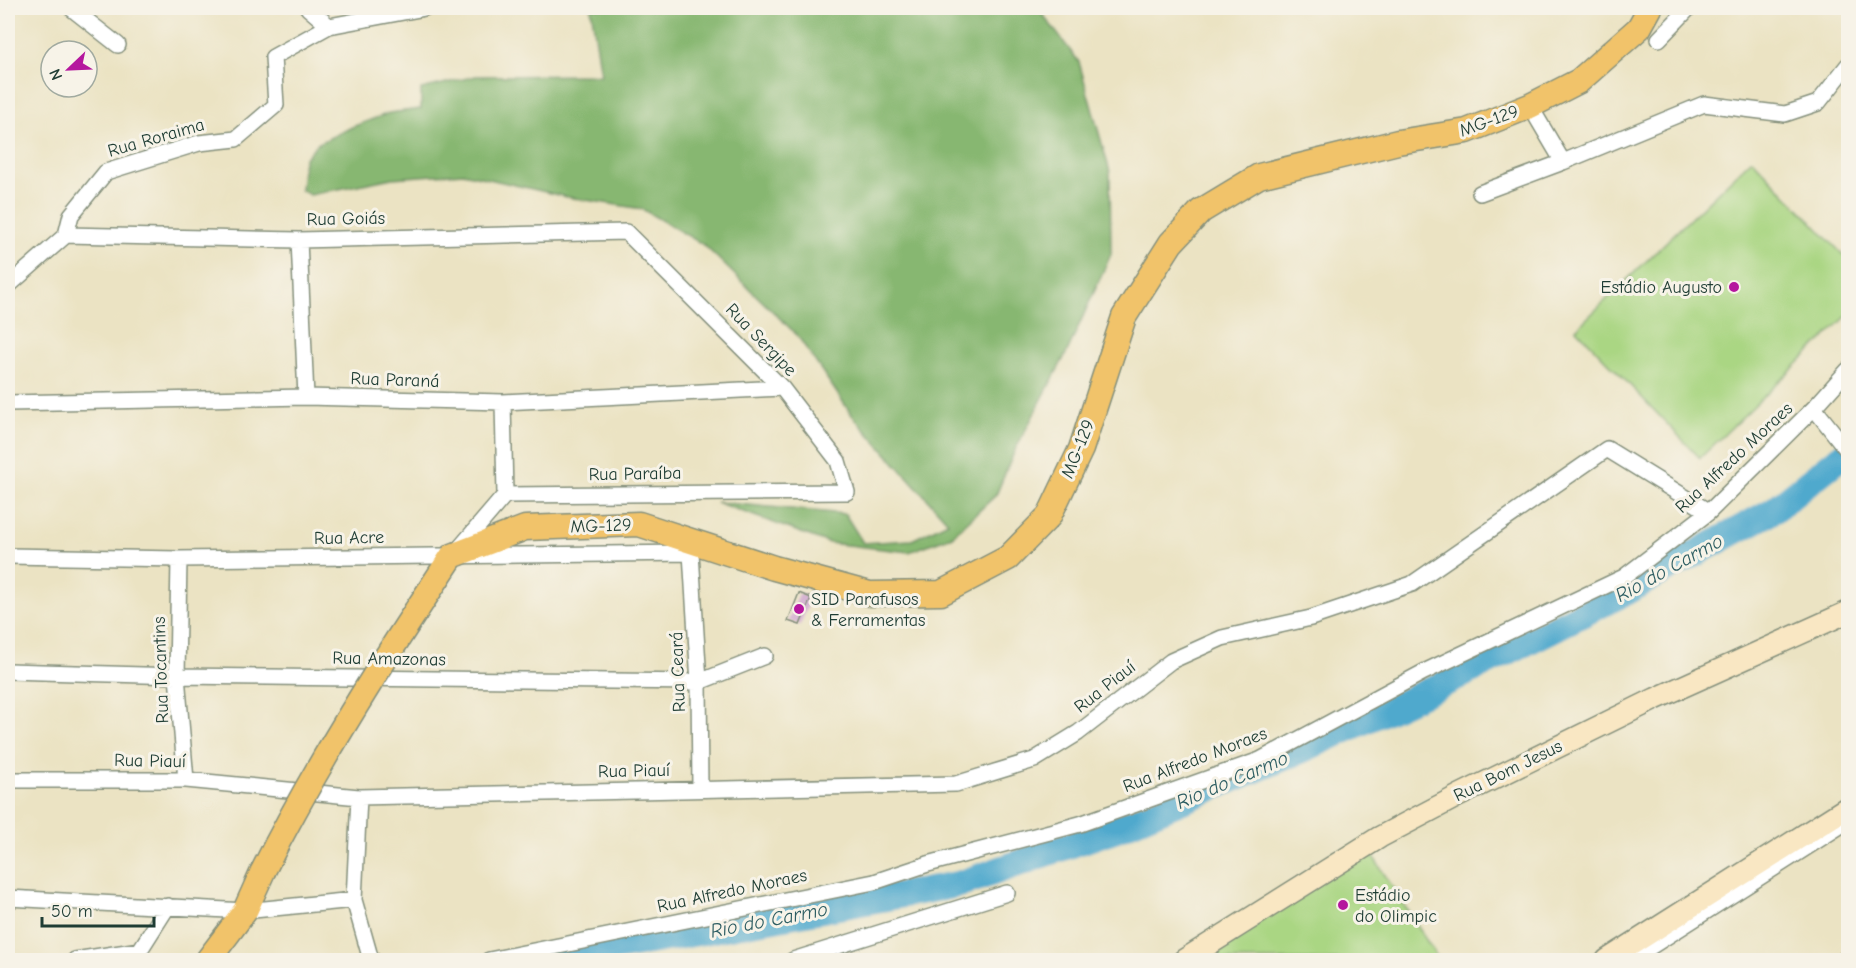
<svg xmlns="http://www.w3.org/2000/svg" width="1856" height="968" viewBox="0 0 1856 968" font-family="'Comic Neue',sans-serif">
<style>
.green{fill:#aad683;stroke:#648a5c;stroke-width:1.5}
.forest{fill:#87b771;stroke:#537a52;stroke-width:1.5}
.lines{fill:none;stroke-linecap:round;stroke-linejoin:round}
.river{stroke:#4fa9cd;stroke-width:27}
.building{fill:#ca9dca}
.street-casing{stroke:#85907c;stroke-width:18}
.secondary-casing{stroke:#85907c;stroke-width:24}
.primary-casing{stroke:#85907c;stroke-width:27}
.street{stroke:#fff;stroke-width:15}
.secondary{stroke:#f9e7c3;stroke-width:21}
.primary{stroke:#f1c36a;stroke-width:24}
.primary-bridge-casing{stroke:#85907c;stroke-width:27;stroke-linecap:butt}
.primary-bridge{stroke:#f1c36a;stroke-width:24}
.poi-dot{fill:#b5179e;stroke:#f7f3e8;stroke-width:2}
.labels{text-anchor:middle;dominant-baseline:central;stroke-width:6;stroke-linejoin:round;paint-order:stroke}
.street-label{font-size:18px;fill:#1f3d34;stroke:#f7f3e8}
.poi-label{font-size:18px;fill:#1f3d34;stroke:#f7f3e8;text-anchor:start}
.water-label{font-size:20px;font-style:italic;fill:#2d5d62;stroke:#f7f3e8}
</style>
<rect width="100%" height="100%" fill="#f7f3e8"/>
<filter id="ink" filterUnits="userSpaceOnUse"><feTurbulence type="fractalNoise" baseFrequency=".0167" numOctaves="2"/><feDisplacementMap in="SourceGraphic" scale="12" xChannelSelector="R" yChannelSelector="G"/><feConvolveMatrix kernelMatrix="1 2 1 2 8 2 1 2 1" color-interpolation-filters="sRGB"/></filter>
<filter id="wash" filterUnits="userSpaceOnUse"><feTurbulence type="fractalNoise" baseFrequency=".008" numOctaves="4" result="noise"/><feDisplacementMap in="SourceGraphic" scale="24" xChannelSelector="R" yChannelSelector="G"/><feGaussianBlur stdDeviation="1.35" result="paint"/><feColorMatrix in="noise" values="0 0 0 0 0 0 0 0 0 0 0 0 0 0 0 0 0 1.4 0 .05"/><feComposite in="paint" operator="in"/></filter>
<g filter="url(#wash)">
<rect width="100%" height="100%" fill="#ebe3c3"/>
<path class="green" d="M1752,159L1848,260V315L1700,458L1576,329Z
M1369,850L1439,960H1193Z"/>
<path class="forest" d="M591,8H1038L1079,62L1110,172L1111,254L1067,352L1015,450L996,495L952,536L909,552L829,543L716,502L845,514L863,543L912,540L948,522L852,415L797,335L704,245L642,209L567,197L463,173L392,178L310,195L301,190L304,159L317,144L352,127L389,113L421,109V89L476,76L601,75Z"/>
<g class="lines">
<path class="river" d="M558,960L614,948L960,884L1115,829L1304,749L1452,680L1622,594L1774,510L1848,451"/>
</g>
<g id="blocks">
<path class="building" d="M799,593L811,598L800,625L788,621Z"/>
</g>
</g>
<g filter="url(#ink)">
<use href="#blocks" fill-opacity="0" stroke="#85907c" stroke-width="1.5"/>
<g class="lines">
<g class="street-casing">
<path id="street" d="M71,8L118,45
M308,8L329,26
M1659,39L1689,8
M1530,106L1563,162
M1480,193L1563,162L1704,104L1785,114L1818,103L1848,65
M66,235L299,240L626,232L782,388L838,461L847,492L505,495L457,551
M66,235L71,215L106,172L199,143L236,139L276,105L273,57L329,26L425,8
M299,240L306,397
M8,286L66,235
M503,402L505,495
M8,403L306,397L503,402L782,388
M1814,408L1848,451
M8,556L179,559L691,553L699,682L700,789
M179,559L177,676L186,780
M8,671L177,676L699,682L765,656
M8,780H186L359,797L956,784L1034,760L1078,733L1171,661L1222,638L1311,618L1412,584L1607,449L1709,512
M359,797L354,900L371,960
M8,898L245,911L354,900
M75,960L140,950L168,906
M489,960L874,882L928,864L1080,824L1260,760L1424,672L1624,577L1709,512L1814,408L1848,370
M793,960L1007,893
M1630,960L1848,821
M1844,960L1848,956"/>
</g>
<g class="secondary-casing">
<path id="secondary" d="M1184,960L1380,837L1458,796L1655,699L1848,612
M1607,960L1848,807"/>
</g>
<g class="primary-casing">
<path id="primary" d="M416,611L452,556L525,528L639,524L774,568L870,594L941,593L1008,558L1049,516L1081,449L1124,317L1171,243L1201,211L1259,176L1398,142L1467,131L1530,106L1579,81L1639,28L1650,8
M208,960L245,911L263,871"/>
</g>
<use href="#street" class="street"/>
<use href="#secondary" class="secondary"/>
<use href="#primary" class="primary"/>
<g class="primary-bridge-casing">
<path id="primary-bridge" d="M263,871C308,781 361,695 416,611"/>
</g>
<use href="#primary-bridge" class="primary-bridge"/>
</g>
</g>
<g class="poi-dot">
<circle cx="1734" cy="287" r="6"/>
<circle cx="799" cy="609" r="6"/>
<circle cx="1343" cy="905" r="6"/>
</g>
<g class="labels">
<g class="street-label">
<text transform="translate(1489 121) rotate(-20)">MG-129</text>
<text transform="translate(156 138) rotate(-16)">Rua Roraima</text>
<text transform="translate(346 219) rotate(-1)">Rua Goiás</text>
<text transform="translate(761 340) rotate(46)">Rua Sergipe</text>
<text transform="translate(395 380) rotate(2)">Rua Paraná</text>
<text transform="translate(1078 449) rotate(-68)">MG-129</text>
<text transform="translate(1734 458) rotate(-43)">Rua Alfredo Moraes</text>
<text transform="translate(635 474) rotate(-1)">Rua Paraíba</text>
<text transform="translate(601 526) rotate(-2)">MG-129</text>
<text transform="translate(349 538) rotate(-1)">Rua Acre</text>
<text transform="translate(389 659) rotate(1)">Rua Amazonas</text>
<text transform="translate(161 670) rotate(-92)">Rua Tocantins</text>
<text transform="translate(678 672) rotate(-92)">Rua Ceará</text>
<text transform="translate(1105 687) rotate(-38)">Rua Piauí</text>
<text transform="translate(1195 760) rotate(-21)">Rua Alfredo Moraes</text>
<text transform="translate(150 761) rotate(1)">Rua Piauí</text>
<text transform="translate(634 771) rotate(-1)">Rua Piauí</text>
<text transform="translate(1508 771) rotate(-26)">Rua Bom Jesus</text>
<text transform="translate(732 891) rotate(-12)">Rua Alfredo Moraes</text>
</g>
<g class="poi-label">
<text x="1722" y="287" text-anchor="end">Estádio Augusto</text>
<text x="811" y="599">SID Parafusos<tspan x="811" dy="21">&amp; Ferramentas</tspan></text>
<text x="1355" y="895">Estádio<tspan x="1355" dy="21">do Olimpic</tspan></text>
</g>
<g class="water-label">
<text transform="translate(1669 568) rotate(-29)">Rio do Carmo</text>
<text transform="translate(1232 780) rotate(-23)">Rio do Carmo</text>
<text transform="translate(769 920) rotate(-11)">Rio do Carmo</text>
</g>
</g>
<rect width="1856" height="968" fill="none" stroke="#f7f3e8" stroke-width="30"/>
<g transform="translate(69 69) rotate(247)"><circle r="28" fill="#f7f3e8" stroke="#a1aaa0" stroke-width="1.5"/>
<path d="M0-4.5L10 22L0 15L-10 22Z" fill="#b5179e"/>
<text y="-9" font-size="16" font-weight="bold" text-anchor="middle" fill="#1f3d34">N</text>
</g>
<path d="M42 917v9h112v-9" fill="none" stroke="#1f3d34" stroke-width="3"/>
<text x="51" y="917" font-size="18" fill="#1f3d34" stroke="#f7f3e8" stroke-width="4.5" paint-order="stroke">50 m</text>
</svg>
